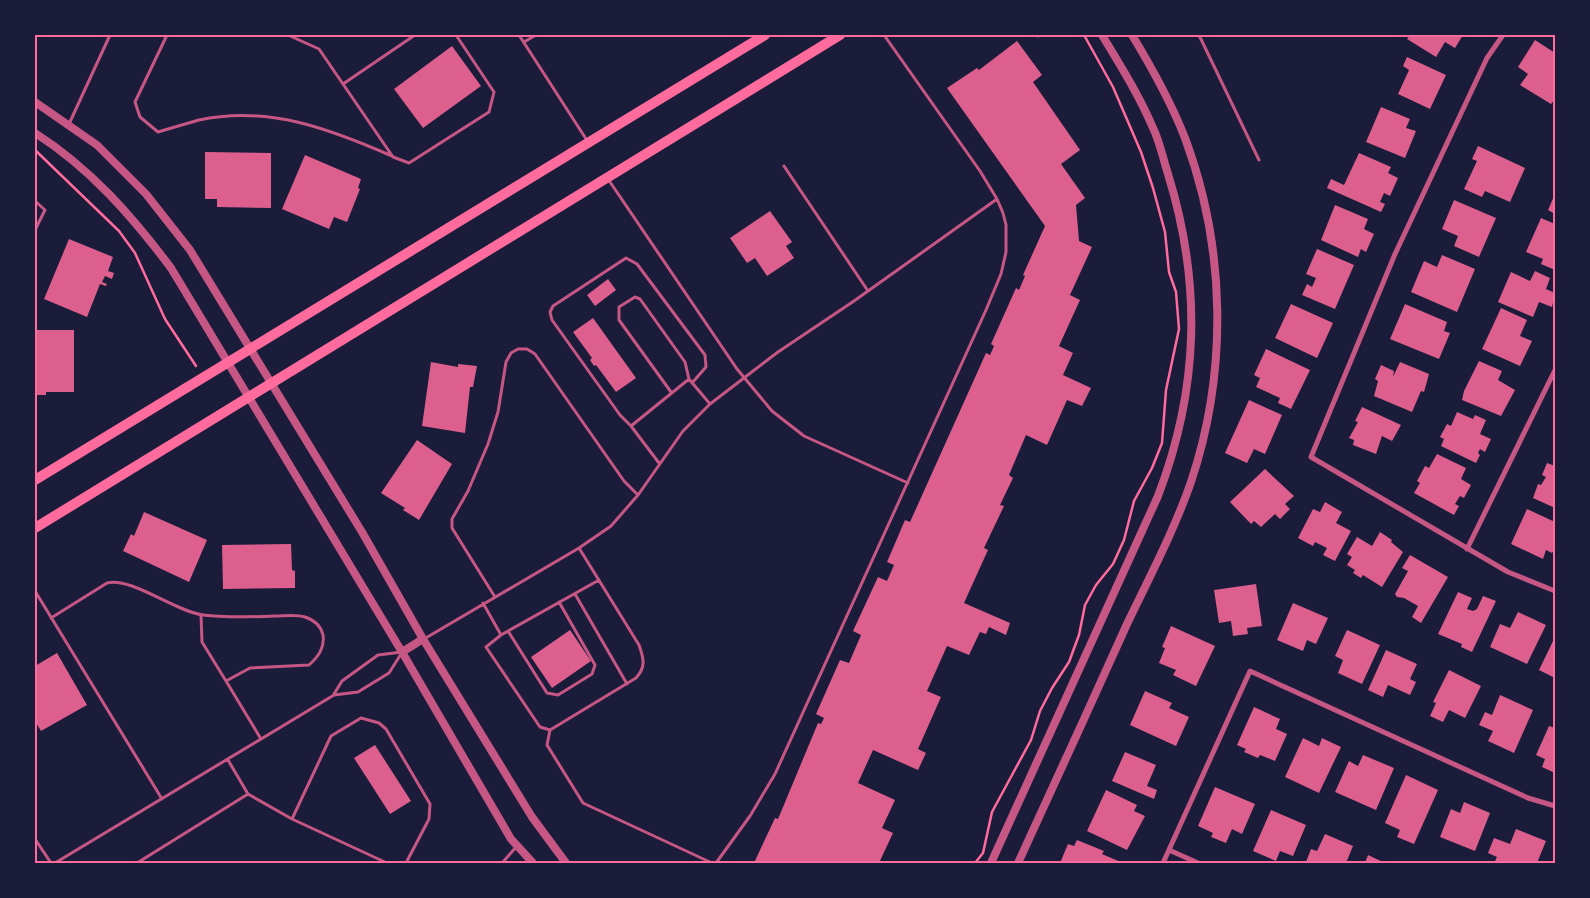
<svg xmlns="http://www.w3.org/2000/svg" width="1590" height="898" viewBox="0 0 1590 898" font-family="'Zilla Slab',serif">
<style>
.building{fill:#dd5f8e}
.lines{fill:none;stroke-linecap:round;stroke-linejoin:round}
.path{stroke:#ff6b9d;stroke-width:2.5}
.service{stroke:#c65784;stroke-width:3}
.minor{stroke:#c65784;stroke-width:5}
.tertiary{stroke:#c65784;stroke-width:8}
.primary{stroke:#ff6b9d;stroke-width:10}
.neatline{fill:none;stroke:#ff6b9d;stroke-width:2}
</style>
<rect width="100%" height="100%" fill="#1b1b3a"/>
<path class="building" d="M1410,35H1463L1455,48L1445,42L1436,57L1407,39Z
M1535,40L1555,53V99L1551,104L1520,85L1528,74L1518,67Z
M1017,41L1042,75L1033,82L1080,150L1061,164L1085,198L1076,205L1079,241L1092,247L1070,295L1080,300L1059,346L1073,353L1063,375L1091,388L1082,406L1067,400L1047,445L1026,435L1009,475L1013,478L1000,505L1004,506L984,548L988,550L964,603L1010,623L1006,635L989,627L986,634L980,632L969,655L947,646L927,691L941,697L918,749L926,753L918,770L873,750L858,783L895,800L882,828L893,833L879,863H754L775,818L778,819L818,723L821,724L824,718L816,714L840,660L849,663L861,635L853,631L878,577L887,581L894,565L887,562L905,520L910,522L986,353L990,355L994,346L991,344L1016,288L1019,290L1025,276L1023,275L1045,226L947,88L977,68L979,70Z
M452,46L481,86L423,128L394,89Z
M1407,57L1446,75L1430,109L1398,94L1409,70L1403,66Z
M1381,107L1410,119L1406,128L1416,131L1405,158L1366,142Z
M1478,146L1525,168L1510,202L1485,191L1482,197L1464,189L1477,161L1472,159Z
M205,152L271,153V208L217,207V199H205Z
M1359,153L1391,167L1388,173L1398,178L1390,196L1384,193L1380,202L1385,204L1381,212L1327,188L1331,179L1344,185Z
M305,155L361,179L358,188L360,189L347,222L334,217L329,229L282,209Z
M1555,194V214L1548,210Z
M1454,200L1496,218L1479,257L1454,246L1458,236L1442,229Z
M1335,205L1368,219L1364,229L1374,234L1366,252L1361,249L1358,257L1321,240Z
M770,211L792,242L786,246L794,258L767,276L755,258L747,263L730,238Z
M1541,218L1555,224V270L1541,264L1543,259L1526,252Z
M69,239L113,257L108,271L114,273L112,279L105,276L102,282L107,284L106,286L100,284L87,317L44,299Z
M1317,249L1354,265L1335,309L1302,295L1307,284L1312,287L1316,278L1306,274Z
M1442,255L1475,269L1457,312L1411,292L1424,261L1437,267Z
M1535,271L1550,278L1546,289L1555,293L1552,307L1539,302L1533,317L1498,302L1511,272L1530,281Z
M608,279L616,290L595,306L587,295Z
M1291,304L1333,323L1317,358L1275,338Z
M1405,304L1447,322L1444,331L1450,333L1439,359L1390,339Z
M1501,308L1527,320L1520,336L1532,341L1520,366L1482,349Z
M593,318L636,378L616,392L596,365L594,366L590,360L592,358L573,332Z
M35,330H74V392H46V395H35Z
M1266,349L1310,370L1291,409L1278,403L1280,398L1256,387L1260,378L1254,375Z
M1479,361L1502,371L1498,380L1515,390L1501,416L1462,400L1464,391Z
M431,362L458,367V364L477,366L473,387H470L465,433L422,426Z
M1400,362L1429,374L1424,392L1421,391L1412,412L1374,396L1378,381L1375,379L1381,365L1394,371L1393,377Z
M1249,400L1282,415L1265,454L1254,449L1247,463L1225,453Z
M1362,407L1401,425L1392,441L1382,436L1376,454L1353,445L1354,440L1349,438L1358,422L1355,421Z
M1457,412L1473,419L1475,415L1486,420L1480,434L1491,439L1485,452L1480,449L1478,453L1480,455L1476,463L1441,446L1444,439L1440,437L1447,424L1451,426Z
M417,440L452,464L419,520L403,510L405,508L381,493Z
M1437,454L1466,468L1461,479L1471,485L1464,498L1460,496L1455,504L1459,506L1454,515L1414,493L1420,483L1417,481L1425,466L1429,468Z
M1547,463L1555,466V508L1533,498L1538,484L1541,485L1546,477L1542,475Z
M1265,469L1294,496L1285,504L1290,509L1280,519L1275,514L1261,527L1254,521L1251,524L1230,502Z
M1325,502L1342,512L1336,523L1351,531L1335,561L1323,555L1327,548L1315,542L1313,546L1298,538L1313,509L1320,512Z
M1527,509L1555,522V548L1552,553L1546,550L1543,559L1511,544Z
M144,512L207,540L189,582L123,551L131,534L134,536Z
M1380,532L1392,540L1391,542L1403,552L1382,587L1363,575L1361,578L1353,573L1355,570L1347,565L1352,557L1347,554L1357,537L1372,546Z
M291,544L292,570L295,571V588L223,589L222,545Z
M1410,555L1448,577L1421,623L1412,617L1418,606L1404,598L1397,597L1395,594L1408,571L1402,568Z
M1256,584L1262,626L1247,628L1248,634L1233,636L1231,621L1219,623L1214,590Z
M1458,592L1472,598L1467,609L1473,611L1477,609L1483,596L1496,601L1472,652L1461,647L1462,644L1438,634Z
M1293,603L1328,618L1316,644L1307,640L1303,651L1277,640Z
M1518,612L1546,625L1527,664L1490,647L1500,624L1510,628Z
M1171,626L1215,646L1196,686L1173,675L1176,670L1159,663L1165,648L1162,647Z
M570,630L591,661L552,688L531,657Z
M1347,630L1380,645L1362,684L1338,673L1343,660L1335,656Z
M1555,637V678L1539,670Z
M1386,650L1417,664L1410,679L1416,682L1410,695L1388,685L1383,697L1368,690Z
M57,653L87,705L41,731L35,721V666Z
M1449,670L1481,686L1465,718L1449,710L1443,722L1430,716L1436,703L1433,702Z
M1145,691L1172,703L1169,708L1189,717L1176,746L1130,725Z
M1500,695L1533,710L1514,753L1488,741L1493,731L1479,725L1485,712L1492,715Z
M1254,707L1280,719L1276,729L1287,734L1275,761L1260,755L1258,758L1244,752L1246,749L1237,745Z
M1549,726L1555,728V773L1542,767L1545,759L1536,755Z
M1303,738L1319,746L1322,738L1341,747L1319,793L1285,777Z
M375,745L411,801L390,814L354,758Z
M1125,752L1156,765L1147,786L1157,790L1154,799L1112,781Z
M1363,755L1394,768L1376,810L1335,792L1349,761L1358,766Z
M1406,775L1438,790L1414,844L1397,837L1400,830L1385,823Z
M1215,787L1255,804L1242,834L1232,829L1226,843L1211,837L1213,833L1198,826Z
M1106,790L1137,805L1134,811L1145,816L1127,850L1087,831Z
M1464,802L1490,813L1475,851L1440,837L1451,809L1460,813Z
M1271,810L1306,825L1293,856L1280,851L1276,861L1253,851Z
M1516,829L1546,841L1537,863H1494L1497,857L1488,853L1494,838L1510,844Z
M1325,834L1353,846L1346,863L1306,862L1311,849L1317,851Z
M1077,840L1104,851L1102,854L1123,863H1060L1068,844L1074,846Z
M1368,855L1385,863H1365Z"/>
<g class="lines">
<path class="path" d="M35,150L119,231L135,253L165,319L196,366
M975,863L983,853L992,812L1031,740L1040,711L1052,688L1069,662L1079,635L1085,605L1096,585L1113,564L1124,540L1134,501L1152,468L1162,443L1166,390L1179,329L1176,292L1169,272L1165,232L1153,188L1141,152L1113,87L1084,35"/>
<path class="service" d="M167,35L135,102L140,117L158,132C171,128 185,124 199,120C268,105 330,129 392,156
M288,35L319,49L393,157L409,163L489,112L494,92L456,35
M519,35L588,142
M1199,35L1259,160
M1038,36L1040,35
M524,42L536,35
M343,84L415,35
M69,124L110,35
M784,166L868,291
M608,179L737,369L772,411L804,436L908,483
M35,201L45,210L35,230
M671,392L619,320V307L635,297L640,299L685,362L689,379
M631,426L620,415L552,320L550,312L553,306L626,258L637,264L705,355L706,367L692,383
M659,463L631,426L689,379L710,404
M579,548L639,645C644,659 646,667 636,678L550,730L547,745L583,803L712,863
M35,591L162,799
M575,594L627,684
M495,597L452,528V519L468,491L488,444L498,412L506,362L511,353L518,349H527L535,354L624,481L638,495
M483,603L501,635L599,580
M201,615L202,642L226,681
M51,618L107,583C132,577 174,611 203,615C226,618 251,617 275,616C284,616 296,614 305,617C314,620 321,626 323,635C325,648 318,657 309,665L250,668L226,681L261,739
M508,631L547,693L558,695L592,674L595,665L559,602
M501,635L486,647L540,727L550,730
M424,639L579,548L611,526L638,495L683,431L710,404L778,352L854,301L997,199
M334,694L342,681L378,655L402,652
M228,760L248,794L292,819L387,863
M292,819L331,736L361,718L379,723L386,729L430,804L429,819L406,863
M35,839L51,863
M55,863L334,695L358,692L389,673L401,654
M137,863L248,794
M502,863L517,846
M716,863L750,816L775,774L986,310L1001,274L1006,252V225L1003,213L997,199L980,171L884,35"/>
<path class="minor" d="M1503,35L1487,58L1395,254L1311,457L1508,572L1555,591
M1467,549L1555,370
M1169,850L1198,863
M1163,863L1250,671L1528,798L1555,806"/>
<path class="tertiary" d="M35,102L97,145L146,194L190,250L362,532L423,639L532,817L566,863
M35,133C90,168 132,216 171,268L402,652L511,839L533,863
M402,652L423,639
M991,863L1158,496C1199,389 1202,284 1168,174C1163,159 1160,142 1153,128C1139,95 1120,65 1102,35
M1018,863C1055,783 1091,704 1127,624C1149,578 1174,531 1191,482C1228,371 1226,248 1185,138C1171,102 1152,68 1132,35"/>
<path class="primary" d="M35,480L765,35
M35,528L840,35"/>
</g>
<rect width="1590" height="898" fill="none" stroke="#1b1b3a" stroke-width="72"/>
<rect x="36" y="36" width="1518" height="826" class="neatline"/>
</svg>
